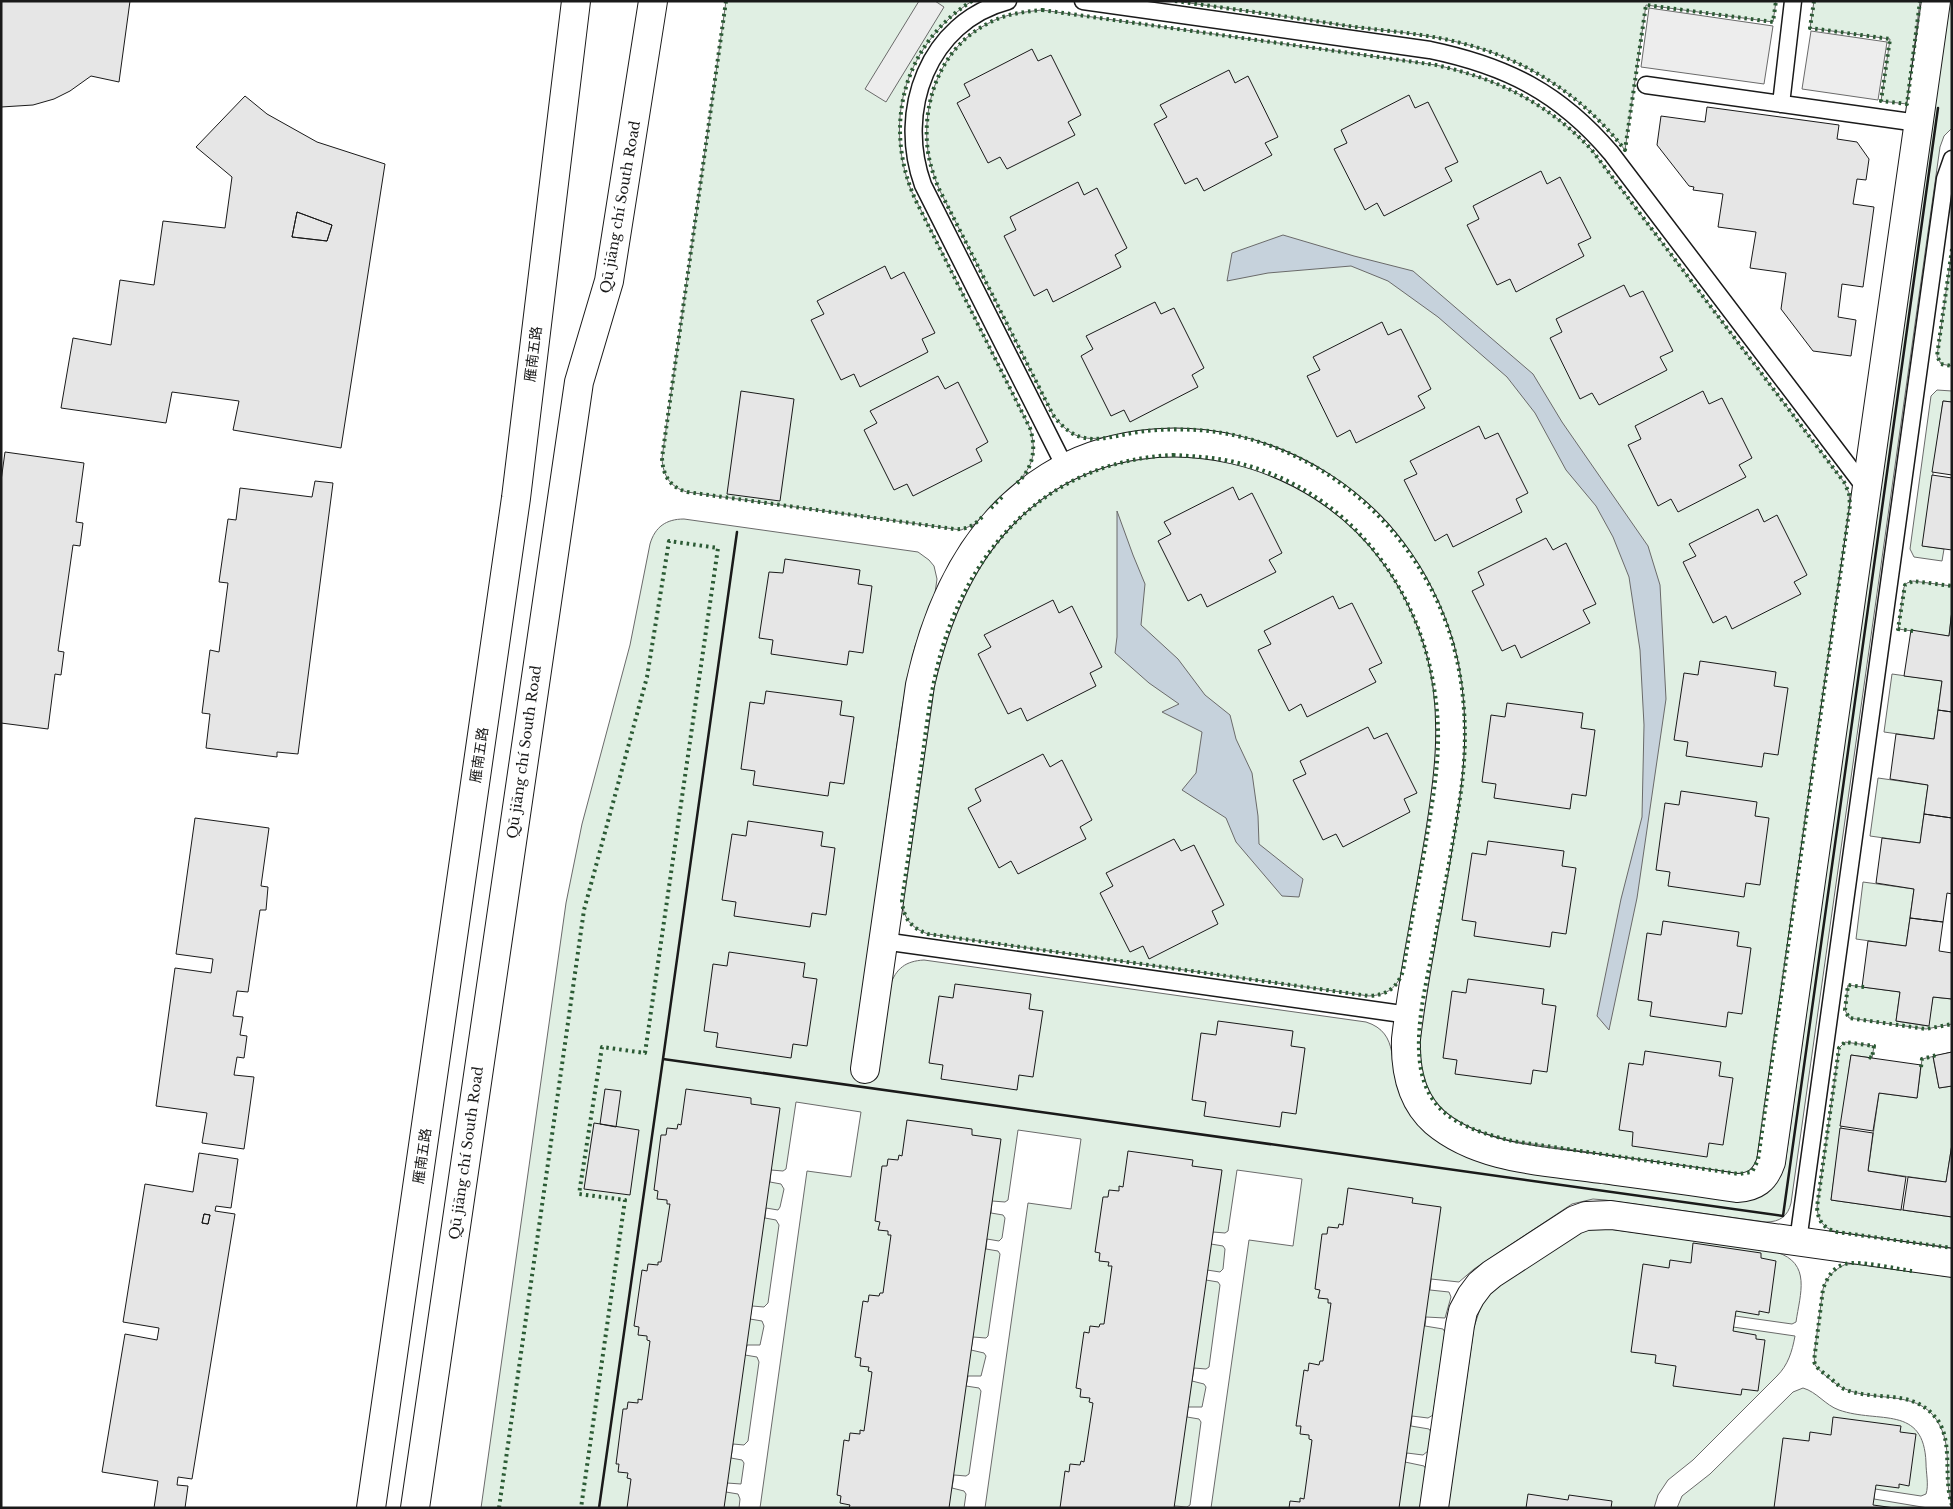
<svg xmlns="http://www.w3.org/2000/svg" width="1953" height="1509" viewBox="0 0 1953 1509" font-family="'Libre Baskerville','Noto Sans SC',serif">
<style>
.green{fill:#e0efe3;stroke:#6a6a6a}
.parking{fill:#ededed;stroke:#6a6a6a}
.water{fill:#c6d2dc;stroke:#6a6a6a}
.building{fill:#e6e6e6;stroke:#1a1a1a;fill-rule:evenodd}
.lines{fill:none;stroke-linecap:round;stroke-linejoin:round}
.service-casing{stroke:#1a1a1a;stroke-width:19}
.minor-casing{stroke:#1a1a1a;stroke-width:30}
.secondary-casing{stroke:#1a1a1a;stroke-width:30}
.service{stroke:#fff;stroke-width:16}
.minor{stroke:#fff;stroke-width:28}
.secondary{stroke:#fff;stroke-width:28}
.hedge{stroke:#2b5a34;stroke-width:4;stroke-dasharray:2.5 4;stroke-linecap:butt}
.wall{stroke:#1a1a1a;stroke-width:2.5}
.labels{text-anchor:middle;dominant-baseline:central;stroke-width:4;stroke-linejoin:round;paint-order:stroke}
.street-label{font-size:14px;fill:#1a1a1a;stroke:#fff}
</style>
<rect width="100%" height="100%" fill="#fff"/>
<path class="green" d="M726,1H972C907,44 883,117 911,190L1030,428C1041,465 1024,476 999,499C991,507 984,516 975,524L961,530L954,529L687,492C670,487 663,476 662,458Z
M1175,1H1776L1773,22L1646,5L1625,150C1582,95 1525,58 1457,42C1421,33 1384,31 1348,26C1290,17 1233,9 1175,1Z
M1814,1H1920L1907,104L1881,101L1890,39L1810,28Z
M1949,1H1952V128L1944,136L1940,147L1791,1203C1788,1216 1780,1222 1766,1222L1605,1200L1593,1199L1572,1204L1474,1269L1459,1282L1431,1279L1430,1290L1449,1292L1451,1297L1445,1318L1426,1317L1425,1326L1443,1329L1445,1332L1433,1415L1428,1418L1412,1416L1411,1426L1429,1429L1431,1432L1428,1451L1423,1455L1407,1453L1405,1462L1424,1466L1426,1469L1420,1508H1211L1249,1240L1293,1246L1302,1179L1237,1170L1228,1231L1225,1233L1213,1232L1211,1244L1223,1246L1225,1249L1223,1269L1220,1272L1207,1270L1206,1280L1218,1282L1220,1285L1209,1367L1206,1369L1194,1368L1192,1381L1204,1384L1206,1387L1202,1407H1188L1187,1417L1199,1419L1201,1422L1190,1505L1187,1507L1175,1506L1174,1508H985L1028,1203L1071,1209L1081,1139L1018,1130L1008,1200L1005,1202L992,1201L991,1213L1003,1215L1005,1218L1002,1238L999,1241L987,1239L986,1249L998,1251L1000,1254L988,1336L986,1338L973,1337L971,1350L984,1353L986,1356L981,1376H968L966,1386L979,1388L981,1391L969,1474L966,1476L954,1475L952,1488L964,1491L966,1494L964,1508H760L807,1171L851,1177L861,1112L796,1102L786,1169L783,1171L771,1170L770,1182L781,1184L784,1189L780,1207L778,1210L766,1208L765,1218L776,1220L779,1225L768,1303L764,1307L752,1306L750,1319L762,1321L764,1326L760,1345H747L745,1355L757,1357L759,1362L748,1441L744,1445L733,1444L731,1458L742,1460L744,1463L741,1484L727,1483L726,1492L738,1494L740,1499L739,1508H481L566,903L582,824L630,645L650,544C655,527 666,519 684,519L911,551L918,552L929,560L934,566L937,579L935,593L915,646L902,708L852,1067L890,986C896,968 906,961 924,960L1366,1022C1401,1033 1388,1066 1400,1094C1405,1105 1414,1116 1421,1126L1735,1201C1764,1198 1774,1191 1785,1164Z
M1042,10L1436,65C1498,79 1546,102 1591,149L1844,482L1849,493L1850,505L1758,1160L1752,1172L1739,1174L1512,1141C1482,1133 1446,1124 1430,1095C1408,1057 1424,1005 1431,965C1437,928 1444,891 1450,854C1460,795 1470,739 1460,679C1458,665 1456,651 1451,638C1444,621 1435,605 1428,589C1421,577 1416,563 1409,551C1362,478 1267,431 1182,429C1164,429 1146,430 1129,433C1095,439 1077,447 1053,415L939,189C934,177 930,165 928,152C921,103 941,47 987,24C1004,14 1023,12 1042,10Z
M1952,249V366L1941,364L1937,356Z
M1937,390L1952,391V402L1943,401L1923,546L1944,549L1942,561L1914,557L1910,549L1931,396Z
M1173,455C1192,457 1212,456 1230,461C1357,495 1433,597 1438,727C1439,765 1432,803 1425,840C1418,884 1411,927 1403,971C1397,988 1387,995 1369,996L928,934C911,928 903,918 902,900C909,852 916,805 922,757C929,708 935,656 956,611C985,546 1036,487 1106,466C1128,460 1151,458 1173,455Z
M1913,581L1952,586V610L1949,636L1898,629L1904,587L1907,583Z
M1892,674L1942,681L1934,739L1884,732Z
M1878,778L1928,785L1920,843L1870,836Z
M1863,882L1914,889L1906,946L1856,939Z
M1848,985L1900,992L1896,1021L1928,1026L1933,997L1952,999V1024L1926,1029L1849,1018L1845,1010Z
M1845,1042L1874,1046L1872,1058L1851,1055L1831,1200L1952,1217V1248L1837,1232C1823,1228 1818,1221 1817,1207L1839,1048Z
M1952,1052L1933,1057L1939,1088L1952,1086V1144L1946,1182L1868,1171L1879,1093L1917,1098L1922,1059Z
M1589,1229H1609L1776,1252C1812,1263 1800,1294 1796,1322L1792,1324L1735,1316L1733,1327L1795,1336C1792,1352 1788,1365 1777,1376L1693,1460L1668,1480L1658,1495L1654,1508H1448L1474,1327L1482,1303L1490,1294L1499,1286L1580,1233Z
M1846,1264H1857L1952,1277V1505C1943,1479 1953,1451 1940,1426C1922,1388 1877,1403 1845,1389C1837,1386 1820,1372 1815,1365L1814,1356L1823,1289C1827,1276 1834,1270 1846,1264Z
M1803,1388C1817,1392 1825,1405 1839,1410C1879,1424 1924,1404 1926,1463C1926,1473 1929,1485 1926,1494L1921,1496L1875,1489L1874,1499L1928,1508H1677L1682,1496L1710,1474L1793,1392Z"/>
<path class="parking" d="M919,1H935L944,7L886,102L865,89Z
M1649,8L1773,26L1764,84L1641,67Z
M1811,31L1887,42L1878,100L1802,89Z"/>
<path class="water" d="M1283,235L1354,256L1413,271L1533,374L1562,422L1648,546L1660,585L1666,699L1637,898L1609,1030L1597,1016L1621,899L1642,817L1644,725L1640,650L1629,577L1613,537L1596,506L1566,470L1535,413L1507,377L1438,317L1388,281L1351,266L1268,273L1227,281L1232,253Z
M1117,511L1133,555L1145,584L1141,625L1178,659L1205,695L1230,715L1236,739L1252,773L1258,816L1259,844L1303,879L1299,897L1282,896L1236,842L1226,818L1182,790L1196,773L1202,732L1162,712L1179,704L1149,683L1115,653L1117,637Z"/>
<path class="building" d="M1,1H130L119,82L91,76L70,91L54,99L33,105L1,107Z
M1032,49L1038,61L1051,55L1081,115L1068,122L1075,135L1007,169L1000,157L988,163L957,103L970,96L964,84Z
M1229,70L1235,83L1248,76L1278,137L1265,143L1272,155L1204,191L1197,178L1185,184L1154,124L1167,117L1160,105Z
M1409,95L1415,108L1428,102L1458,162L1445,168L1452,181L1384,216L1377,203L1365,210L1334,149L1347,143L1341,130Z
M245,96L267,114L317,142L385,164L341,448L233,430L239,401L172,392L166,423L61,408L73,338L111,345L120,280L154,285L163,221L225,228L232,177L196,147ZM297,212L332,225L327,241L292,237Z
M1707,107L1839,125L1837,139L1857,142L1869,159L1866,180L1857,179L1853,204L1874,207L1863,287L1842,284L1838,317L1856,320L1851,356L1813,351L1781,309L1786,273L1750,268L1756,232L1718,227L1723,194L1693,190L1694,187L1689,186L1657,145L1661,116L1705,122Z
M1541,171L1547,184L1560,177L1591,238L1578,244L1584,256L1516,292L1510,279L1497,285L1467,225L1479,219L1473,206Z
M1078,182L1084,195L1097,188L1127,248L1115,255L1121,267L1053,302L1047,289L1034,296L1004,236L1016,230L1010,217Z
M297,212L332,225L327,241L292,237Z
M885,266L891,279L904,272L935,333L922,339L928,352L860,387L854,374L841,380L811,320L824,314L817,301Z
M1624,285L1630,297L1643,291L1673,351L1660,357L1667,370L1599,405L1592,393L1580,399L1550,338L1562,332L1556,319Z
M1155,302L1161,314L1174,308L1204,368L1192,375L1198,387L1130,422L1124,410L1111,416L1081,356L1093,349L1086,336Z
M1382,322L1388,335L1401,329L1431,389L1418,396L1425,408L1356,443L1350,430L1337,437L1307,376L1320,370L1313,357Z
M938,376L945,389L958,382L988,442L976,449L982,461L913,496L907,484L894,490L864,430L877,423L870,411Z
M741,391L794,399L780,501L727,494Z
M1703,391L1709,404L1722,398L1752,458L1739,465L1746,477L1678,512L1671,499L1658,506L1628,445L1641,439L1635,426Z
M1943,401L1952,402V475L1932,472Z
M1479,426L1485,439L1498,433L1528,493L1516,499L1522,512L1453,547L1447,534L1435,541L1404,480L1417,474L1410,461Z
M5,452L84,463L76,522L83,523L80,546L73,545L58,651L64,652L61,675L55,674L48,729L1,723V481Z
M1932,475L1952,478V550L1922,546Z
M315,481L333,483L298,754L277,752V757L206,748L210,714L202,713L210,650L219,652L228,583L219,582L228,519L236,520L240,488L312,497Z
M1233,487L1239,500L1252,493L1282,553L1269,560L1276,572L1207,607L1201,594L1188,601L1158,541L1171,534L1164,522Z
M1758,509L1764,522L1777,515L1807,575L1794,582L1801,594L1732,629L1726,616L1713,623L1683,562L1696,556L1689,544Z
M1546,538L1553,550L1566,543L1596,604L1583,610L1590,623L1521,658L1515,645L1502,651L1472,591L1484,585L1478,572Z
M785,559L860,570L858,584L872,586L863,653L849,651L847,665L771,654L773,640L759,638L769,572L783,573Z
M1333,596L1339,609L1352,603L1382,663L1369,669L1376,682L1307,717L1301,704L1289,711L1258,650L1271,644L1264,631Z
M1053,600L1059,613L1072,606L1102,667L1090,673L1096,686L1027,721L1021,708L1008,714L978,654L991,647L984,635Z
M1952,610V712L1938,710L1942,681L1904,676L1911,630L1949,636Z
M1700,661L1776,672L1774,686L1788,688L1778,755L1764,753L1762,767L1686,756L1688,742L1674,740L1684,673L1698,675Z
M766,691L842,701L840,715L854,717L844,784L830,782L828,796L753,785L755,771L741,769L750,702L764,704Z
M1507,703L1583,713L1581,728L1595,730L1586,796L1572,794L1570,809L1494,798L1496,784L1482,782L1491,715L1505,717Z
M1938,710L1952,712V818L1924,814L1928,785L1890,779L1896,734L1934,739Z
M1368,727L1374,739L1387,733L1417,793L1404,799L1410,812L1343,847L1336,834L1323,840L1293,780L1306,774L1300,761Z
M1043,754L1050,767L1062,760L1092,820L1080,827L1086,839L1018,874L1011,861L999,868L968,808L981,801L975,789Z
M1681,791L1757,802L1755,816L1769,818L1760,885L1746,883L1744,897L1668,886L1670,872L1656,870L1665,803L1679,805Z
M1924,814L1952,818V894L1947,893L1943,922L1910,918L1914,889L1876,883L1882,838L1920,843Z
M195,818L269,828L261,886L268,887L266,910H260L248,992L237,991L233,1016L243,1017L240,1035L247,1036L244,1058L237,1057L234,1075L254,1077L244,1149L202,1143L207,1113L156,1106L175,968L211,973L213,959L176,954Z
M748,821L823,832L821,846L835,848L826,915L812,913L810,927L734,916L736,902L722,900L732,834L746,836Z
M1174,839L1181,851L1194,845L1224,905L1212,911L1218,924L1149,959L1143,946L1130,952L1100,893L1113,886L1106,873Z
M1488,841L1564,851L1562,866L1576,868L1566,934L1552,932L1550,947L1474,936L1476,922L1462,920L1472,853L1486,855Z
M1910,918L1943,922L1939,951L1952,953V999L1933,997L1929,1026L1896,1021L1900,992L1862,987L1868,941L1906,946Z
M1663,921L1739,932L1737,946L1751,948L1742,1014L1728,1012L1726,1027L1650,1016L1652,1002L1638,1000L1647,933L1661,935Z
M729,952L805,963L803,977L817,979L807,1046L793,1044L791,1058L716,1047L718,1033L704,1031L713,964L727,966Z
M1468,979L1544,989L1542,1004L1556,1006L1547,1072L1533,1070L1531,1084L1455,1074L1457,1060L1443,1058L1452,991L1466,993Z
M955,984L1031,994L1029,1009L1043,1011L1033,1077L1019,1075L1017,1090L941,1079L943,1065L929,1063L939,996L953,998Z
M1218,1021L1293,1031L1291,1046L1305,1048L1296,1114L1282,1112L1280,1127L1204,1116L1206,1102L1192,1100L1201,1033L1216,1035Z
M1645,1051L1721,1062L1719,1076L1733,1078L1723,1145L1709,1143L1707,1157L1632,1146L1633,1132L1619,1130L1629,1063L1643,1065Z
M1952,1052V1086L1939,1088L1933,1056Z
M1851,1055L1921,1065L1917,1098L1879,1093L1873,1131L1840,1126Z
M605,1089L621,1091L616,1127L600,1124Z
M686,1089L751,1098V1104L780,1108L724,1508H627L631,1479L627,1478L628,1473L618,1472L619,1464H616L623,1409H627L628,1402L638,1403V1399L642,1400L650,1341L647,1340V1336L638,1335L639,1327L634,1326L642,1270L647,1271L648,1264L658,1265V1262H661L670,1204H667V1200L657,1199L658,1191L654,1190L661,1135H666L667,1128L677,1129L678,1124L681,1125Z
M907,1120L972,1129V1135L1001,1139L949,1508H849L850,1505L840,1503L841,1496L837,1495L844,1440L849,1441L850,1433L860,1434V1430L864,1431L872,1372L868,1371L869,1367L860,1366L861,1358L855,1357L863,1301L868,1302L869,1295L879,1296L880,1293H883L891,1235H888V1231L878,1230L880,1222L875,1221L882,1166H887L888,1159L898,1160L899,1155L902,1156Z
M594,1123L639,1130L630,1195L584,1189Z
M1840,1128L1873,1133L1868,1171L1906,1177L1901,1210L1831,1200Z
M1952,1144V1217L1903,1210L1908,1177L1946,1182Z
M1128,1151L1193,1160L1192,1166L1222,1170L1174,1508H1060L1065,1471L1069,1472L1070,1464L1080,1465L1081,1461L1084,1462L1093,1403L1089,1402L1090,1398L1080,1397L1081,1389L1076,1388L1084,1332L1089,1333L1090,1326L1099,1327L1100,1324H1104L1112,1266H1108L1109,1262L1099,1261L1100,1253L1095,1252L1103,1197H1108L1109,1190L1119,1191V1186L1123,1187Z
M199,1153L238,1159L231,1208L216,1206L215,1211L235,1214L192,1479L178,1477L177,1485L188,1486L185,1508H154L158,1481L102,1472L125,1334L157,1340L159,1328L123,1322L145,1184L193,1192ZM204,1214L210,1215L208,1224L202,1223Z
M1348,1188L1413,1198L1412,1203L1441,1207L1399,1508H1289L1290,1501L1300,1502V1498L1304,1499L1312,1440L1309,1439V1435L1300,1434L1301,1426H1296L1304,1370L1308,1371L1309,1363L1319,1365L1320,1361H1323L1331,1303H1328V1299L1318,1298L1320,1290L1315,1289L1322,1234H1327L1328,1227L1338,1228L1339,1224L1343,1225Z
M204,1214L210,1215L208,1224L202,1223Z
M1693,1243L1761,1253V1258L1776,1261L1769,1313L1759,1311V1315L1736,1311L1733,1331L1756,1335V1339L1765,1340L1758,1391L1742,1389L1741,1395L1673,1386L1676,1366L1655,1363L1656,1355L1631,1352L1643,1264L1669,1268L1670,1260L1691,1263Z
M1833,1417L1901,1426L1900,1432L1916,1434L1909,1486L1899,1484V1488L1876,1485L1873,1505L1895,1508H1774L1783,1438L1809,1441L1810,1432L1831,1435Z
M1528,1494L1568,1500L1569,1495L1612,1501L1611,1508H1526Z"/>
<g class="lines">
<g class="service-casing">
<path id="service" d="M1008,1C928,22 896,111 923,185L1066,469
M1083,1L1430,50C1507,66 1560,93 1611,153L1866,489
M1646,85L1918,123
M1781,104L1793,1
M883,941L1409,1015
M1798,1241L1945,179L1952,159"/>
</g>
<g class="minor-casing">
<path id="minor" d="M865,1069L920,685C938,603 975,523 1049,477C1162,408 1315,448 1392,551C1414,580 1430,614 1440,648C1459,718 1448,788 1436,858C1426,918 1413,978 1406,1039C1405,1069 1411,1101 1435,1122C1480,1160 1546,1161 1601,1169C1646,1175 1692,1181 1737,1188C1755,1187 1765,1180 1771,1162L1936,1
M1434,1508L1460,1325L1463,1311L1471,1296L1480,1284L1492,1274L1575,1220L1586,1216L1611,1215L1952,1263"/>
</g>
<g class="secondary-casing">
<path id="secondary" d="M371,1508L516,498L576,1
M415,1508L579,382L609,281L653,1"/>
</g>
<use href="#service" class="service"/>
<use href="#minor" class="minor"/>
<use href="#secondary" class="secondary"/>
<path class="hedge" d="M726,1L662,458C663,476 670,487 687,492L954,529C966,530 974,526 982,517
M972,1C903,44 882,127 916,201L1030,428C1037,450 1033,470 1014,486
M1175,1C1233,9 1290,17 1348,26C1384,31 1421,33 1457,42C1525,58 1582,95 1625,150L1646,5L1773,22L1776,1
M1814,1L1810,28L1890,39L1881,101L1907,104L1920,1
M1042,10L1436,65C1498,79 1546,102 1591,149L1844,482L1849,493L1850,505L1758,1160L1752,1172L1739,1174L1512,1141C1482,1133 1446,1124 1430,1095C1406,1053 1427,983 1435,938C1444,889 1454,840 1461,791C1468,740 1466,687 1451,637C1416,525 1316,439 1198,430C1179,429 1159,429 1139,432C1103,437 1080,451 1053,415L939,189C934,177 930,165 928,152C921,103 941,47 987,24C1004,14 1023,12 1042,10Z
M1952,249L1937,356L1941,364L1952,366
M1173,455C1192,456 1211,457 1230,461C1357,489 1434,603 1438,729C1439,769 1431,809 1425,848C1417,889 1410,930 1403,971C1397,988 1387,995 1369,996L928,934C911,928 903,918 902,900C909,853 915,807 922,761C926,729 930,696 938,664C967,547 1049,461 1173,455Z
M991,508L1003,496
M1913,631L1898,629L1905,585L1913,581L1952,586
M1864,987L1848,985L1845,1010L1849,1018L1926,1029L1952,1024
M1869,1057L1872,1058L1874,1046L1845,1042L1839,1048L1817,1207C1818,1221 1823,1228 1837,1232L1952,1248
M1921,1067L1922,1059L1937,1055
M1912,1271C1897,1269 1859,1260 1845,1264C1833,1267 1827,1278 1823,1289L1814,1361C1816,1369 1823,1372 1829,1377C1834,1381 1838,1386 1844,1389C1877,1403 1914,1386 1939,1422C1953,1446 1943,1479 1952,1505
M499,1508L584,910L647,677L669,541L718,548L645,1053L602,1047L579,1194L625,1200L581,1508"/>
<path class="wall" d="M663,1059L737,532
M599,1508L663,1059L1783,1216L1938,108"/>
</g>
<g class="labels">
<g class="street-label">
<text transform="translate(620 207) rotate(-80)">Qū jiāng chí South Road</text>
<text transform="translate(533 354) rotate(-83)">雁南五路</text>
<text transform="translate(524 752) rotate(-82)">Qū jiāng chí South Road</text>
<text transform="translate(479 755) rotate(-82)">雁南五路</text>
<text transform="translate(466 1153) rotate(-82)">Qū jiāng chí South Road</text>
<text transform="translate(422 1156) rotate(-82)">雁南五路</text>
</g>
</g>
<rect width="1953" height="1509" fill="none" stroke="#1a1a1a" stroke-width="5"/>
</svg>
